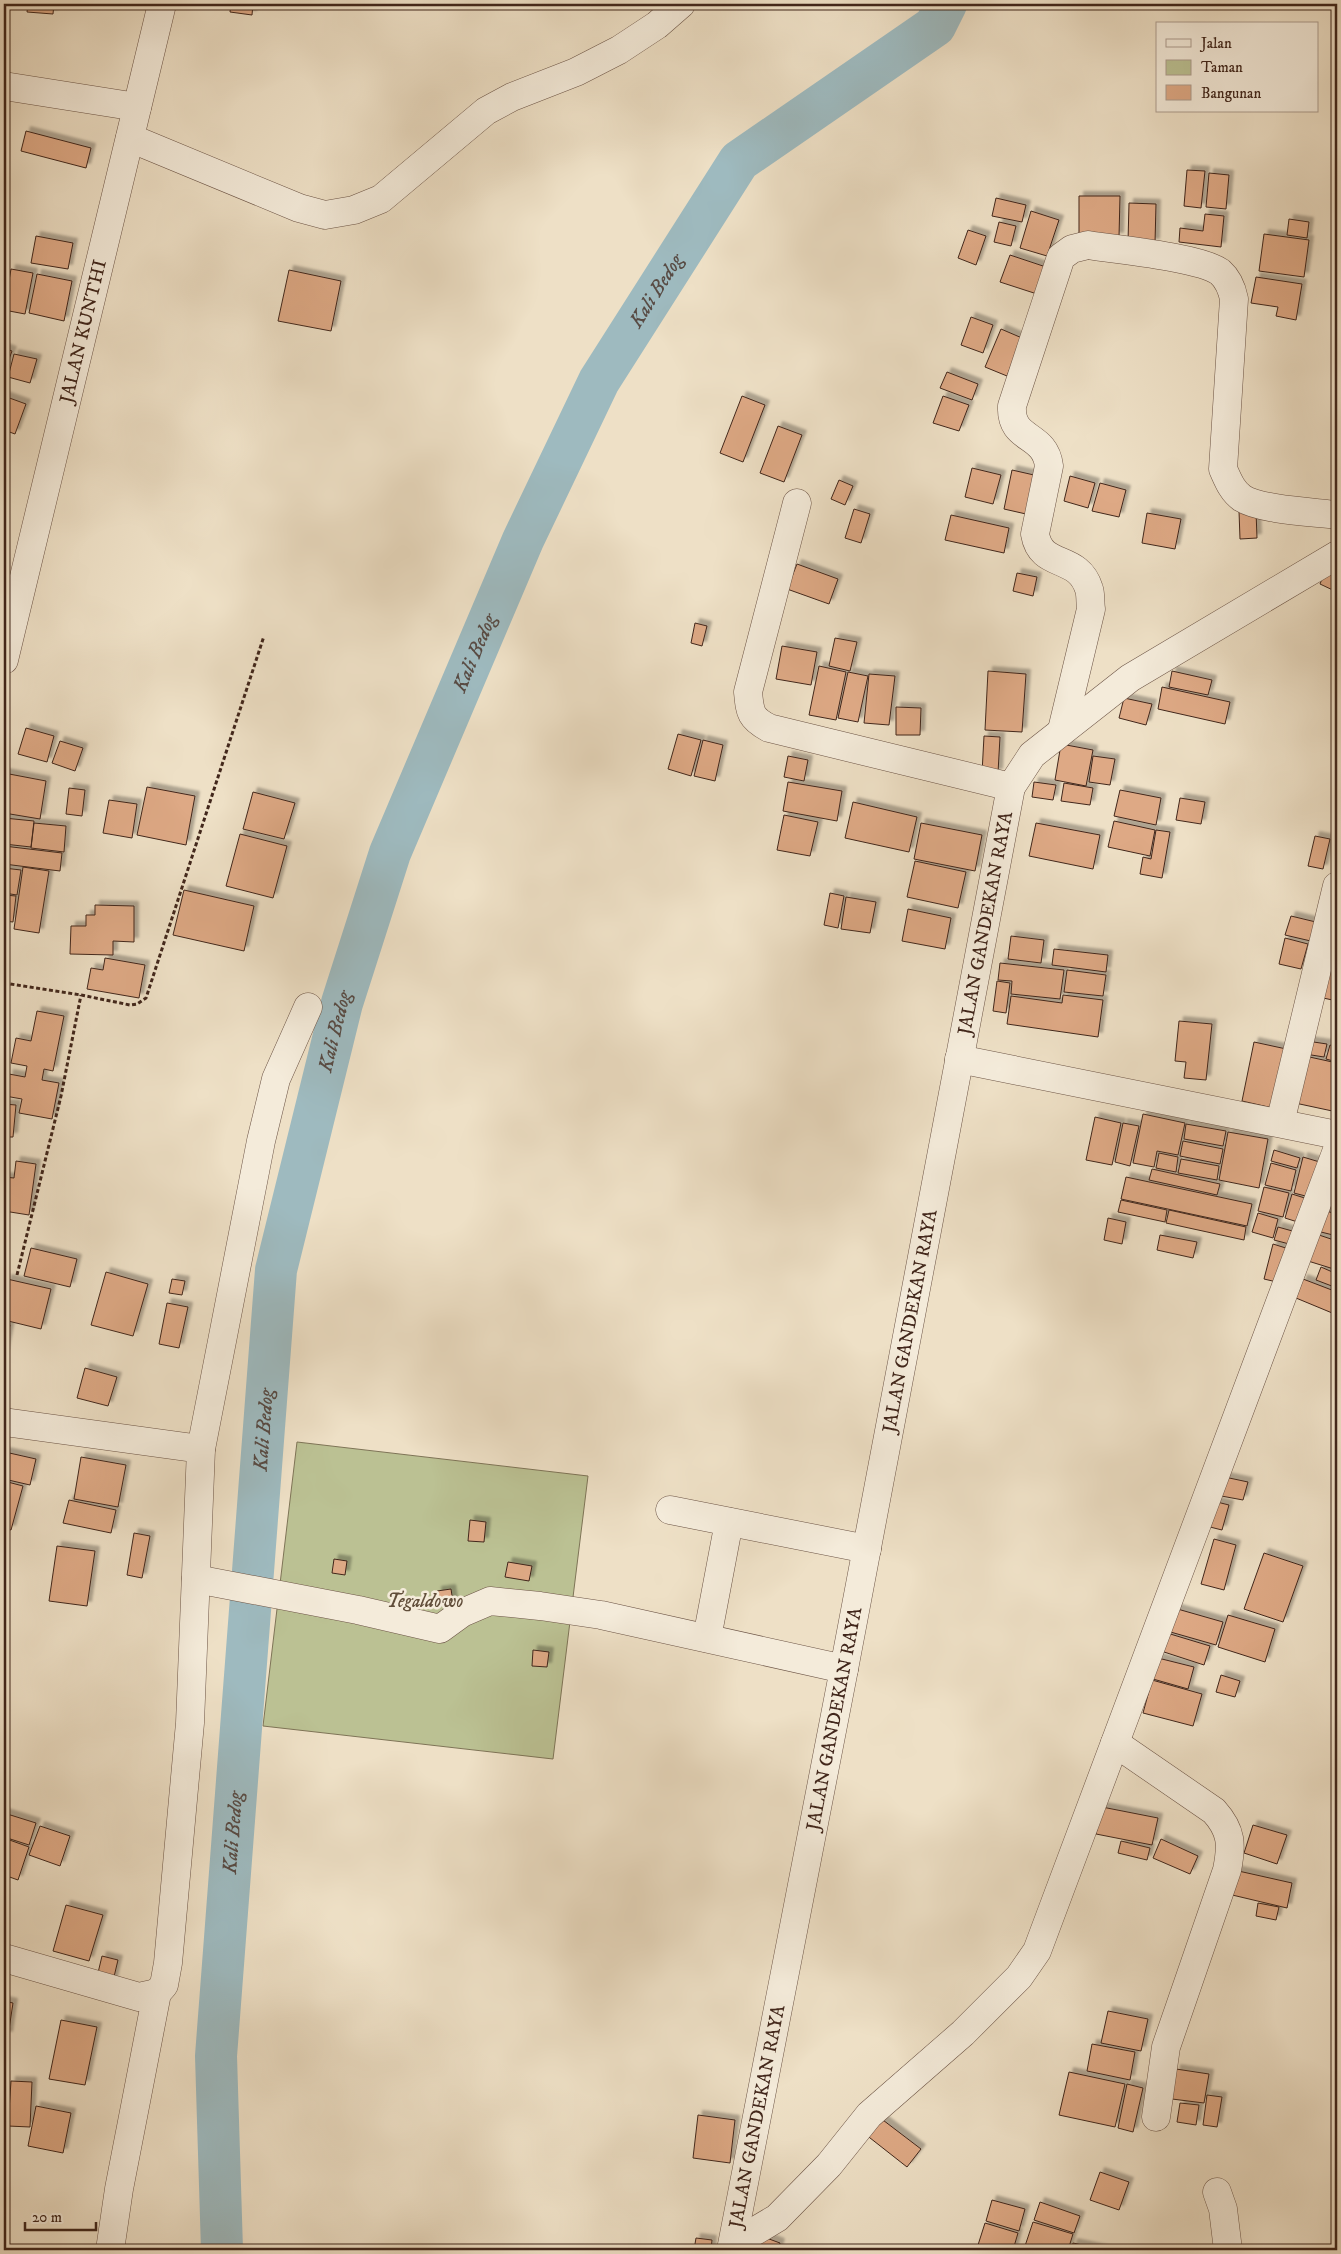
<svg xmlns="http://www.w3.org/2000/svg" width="1341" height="2254" viewBox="0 0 1341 2254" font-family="'IM FELL DW Pica',serif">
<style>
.green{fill:#bbc193;stroke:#7e7457}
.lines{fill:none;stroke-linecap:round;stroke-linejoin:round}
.river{stroke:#9ebabf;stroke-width:42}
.building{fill:#dea985;stroke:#41261b;filter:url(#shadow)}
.minor-casing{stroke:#6c5446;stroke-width:29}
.path{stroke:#41261b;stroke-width:3;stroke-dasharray:4 2.5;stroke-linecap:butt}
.minor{stroke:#f4ebda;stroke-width:28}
.labels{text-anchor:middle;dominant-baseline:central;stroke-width:5;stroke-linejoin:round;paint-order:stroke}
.street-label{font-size:19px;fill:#41261b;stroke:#f4ebda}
.park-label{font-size:19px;font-style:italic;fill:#604d39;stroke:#f4ebda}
.water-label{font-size:20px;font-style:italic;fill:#584b44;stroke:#f4ebda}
</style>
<defs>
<filter id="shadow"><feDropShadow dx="4.5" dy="-4.5" stdDeviation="1" flood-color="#0004"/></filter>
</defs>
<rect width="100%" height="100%" fill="#eee0c6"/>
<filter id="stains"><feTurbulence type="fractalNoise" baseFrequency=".004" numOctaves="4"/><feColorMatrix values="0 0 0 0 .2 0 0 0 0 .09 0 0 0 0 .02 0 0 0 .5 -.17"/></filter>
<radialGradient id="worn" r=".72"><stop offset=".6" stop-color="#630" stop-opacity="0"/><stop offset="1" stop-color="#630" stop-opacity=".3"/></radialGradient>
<path class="green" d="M297,1442L588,1476L553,1759L263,1726Z"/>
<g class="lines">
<path class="river" id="s1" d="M222,2250L216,2056L276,1270L342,1003L390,853L523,540L599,381L739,161L935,26L946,4"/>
</g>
<path class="building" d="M28,4H54L53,14L27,12Z
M231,4H253L252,15L230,12Z
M26,131L91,148L86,168L21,151Z
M1187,170L1205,171L1201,208L1184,206Z
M1209,173L1229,175L1226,209L1206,207Z
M1079,196H1120L1119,237L1079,236Z
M996,198L1026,205L1022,222L992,216Z
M1129,203L1156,204L1155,243L1128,242Z
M1031,211L1059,220L1047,256L1020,248Z
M1205,214L1224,216L1221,247L1179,242L1180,228L1203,231Z
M1289,219L1309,222L1307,238L1287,235Z
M999,222L1016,226L1011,246L994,242Z
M968,230L986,236L976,265L958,258Z
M1264,234L1309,240L1304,277L1259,271Z
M36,236L73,243L68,269L31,263Z
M1010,255L1046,267L1037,294L1000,282Z
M11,269L33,273L25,314L4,310Z
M289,270L341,281L331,331L278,321Z
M37,274L72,281L64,321L29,313Z
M1256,277L1302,284L1296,320L1276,316L1278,307L1251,303Z
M971,317L993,325L983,353L961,345Z
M1001,329L1022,338L1007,376L985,367Z
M4,348L12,351L4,373Z
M14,354L37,359L30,383L8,377Z
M947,372L978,384L972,400L940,388Z
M4,396L26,404L15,434L4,430Z
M742,396L765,405L743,462L720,453Z
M943,396L969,405L959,431L933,423Z
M778,426L802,435L784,482L760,473Z
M972,468L1001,475L993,504L965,497Z
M1012,470L1034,475L1026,514L1004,509Z
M1070,476L1095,483L1088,508L1064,501Z
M839,480L853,486L845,505L831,499Z
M1100,483L1126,490L1119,517L1092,511Z
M854,509L870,514L861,543L845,538Z
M1239,511H1256L1257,538L1240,539Z
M1147,513L1181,519L1175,549L1142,543Z
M951,515L1009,528L1004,553L945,540Z
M1329,561L1337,564V592L1320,584Z
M797,564L838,579L829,604L787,589Z
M1017,573L1037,577L1033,596L1013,591Z
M695,623L707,626L702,646L691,643Z
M835,638L857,642L850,671L829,666Z
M782,646L817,652L811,685L776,679Z
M819,666L846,672L836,720L809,715Z
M988,671L1026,674L1022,732L985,730Z
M1172,671L1212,680L1208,695L1169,687Z
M848,672L868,676L858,722L838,718Z
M869,674L895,676L889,725L864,723Z
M1162,687L1230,702L1225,724L1158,709Z
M1124,698L1152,704L1146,725L1119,718Z
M896,707L921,708L920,735H896Z
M26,728L54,736L47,762L18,754Z
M678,734L701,740L691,776L668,769Z
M984,736L1000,737L998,773H982Z
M703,740L723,745L715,781L694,776Z
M60,741L83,748L75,771L52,763Z
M1061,744L1093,750L1086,786L1055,780Z
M788,756L808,760L804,781L784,777Z
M1093,756L1115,759L1110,785L1089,782Z
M4,773L46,781L40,819L4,813Z
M788,782L842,791L837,821L783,811Z
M1034,782L1056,785L1053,800L1032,797Z
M1064,783L1093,788L1090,805L1061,801Z
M147,787L195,796L186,845L137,835Z
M69,788L85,790L82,816L66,814Z
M1120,790L1161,798L1156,825L1114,816Z
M253,792L295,803L284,839L243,829Z
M1180,798L1205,802L1201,824L1176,820Z
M109,800L137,804L132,838L103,833Z
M853,802L917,817L909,852L845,838Z
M784,815L818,822L810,856L777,850Z
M4,818L34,821L31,847L4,844Z
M1114,821L1155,830L1150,856L1108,847Z
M34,823L66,826L64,852L31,848Z
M921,823L982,835L975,871L914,859Z
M1036,823L1100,835L1093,869L1029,856Z
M1156,830L1170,832L1162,878L1140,874L1143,857L1151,859Z
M240,834L287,846L273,898L226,886Z
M1315,836L1330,839L1323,869L1308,866Z
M4,846L62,853L60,871L4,864Z
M915,861L966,872L958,908L907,897Z
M23,867L49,871L39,933L14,929Z
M4,868L21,870L17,895L4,893Z
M184,890L254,906L244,951L173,935Z
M830,893L844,896L838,928L824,925Z
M4,895L16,896L13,922L4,921Z
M846,897L876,902L870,933L841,929Z
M95,905L134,906V942L113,941V955L70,954L71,926H86V915H95Z
M908,909L951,918L945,949L902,941Z
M1291,916L1320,923L1315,942L1285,935Z
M1011,936L1044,940L1041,963L1008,959Z
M1285,938L1308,944L1301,969L1279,964Z
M1054,949L1108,955L1106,972L1052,965Z
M1323,957L1337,960V1001L1314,996Z
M105,958L145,965L139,998L87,989L91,968L103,970Z
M1000,963L1064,970L1060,999L1011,994L1012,981L998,980Z
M1067,970L1106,975L1103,996L1064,992Z
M997,981L1010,983L1006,1013L993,1011Z
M1063,995L1103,1000L1098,1037L1007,1024L1011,996L1062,1003Z
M37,1011L64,1016L53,1071L44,1069L42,1080L59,1083L52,1119L19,1113L22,1099L5,1096L9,1074L25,1077L27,1066L11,1063L16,1038L31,1041Z
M1179,1021L1212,1024L1206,1080L1184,1078L1186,1062L1175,1061Z
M1307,1041L1327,1044L1324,1057L1305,1054Z
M1254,1042L1291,1050L1277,1109L1242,1101Z
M1330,1045L1337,1047V1062L1326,1059Z
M1305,1056L1337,1063V1112L1295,1103Z
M4,1104L16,1105L13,1137H4Z
M1143,1114L1185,1123L1178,1155L1157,1151L1154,1167L1133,1163Z
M1095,1117L1121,1123L1112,1165L1086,1160Z
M1123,1123L1139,1126L1130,1166L1115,1162Z
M1186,1124L1226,1131L1223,1146L1184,1139Z
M1228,1132L1268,1139L1259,1188L1219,1180Z
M1183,1141L1223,1149L1220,1164L1180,1156Z
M1274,1150L1300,1158L1297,1168L1271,1161Z
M1159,1153L1178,1157L1176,1172L1156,1168Z
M1303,1157L1323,1163L1313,1198L1294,1193Z
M1181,1159L1219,1166L1217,1180L1178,1173Z
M16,1161L36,1164L29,1215L4,1211V1177L14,1178Z
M1271,1163L1296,1170L1291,1191L1265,1185Z
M1152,1169L1220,1184L1217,1195L1149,1180Z
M1126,1177L1252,1204L1247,1226L1121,1199Z
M1264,1187L1289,1193L1283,1217L1258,1211Z
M1292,1194L1311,1200L1304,1224L1285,1218Z
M1121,1200L1167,1210L1165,1222L1118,1212Z
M1169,1210L1246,1227L1244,1240L1166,1223Z
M1322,1210L1337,1214V1236L1317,1231Z
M1258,1213L1278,1219L1273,1238L1252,1232Z
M1108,1218L1126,1222L1122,1244L1104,1240Z
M1278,1227L1296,1232L1293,1245L1274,1240Z
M1316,1234L1337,1241V1270L1308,1261Z
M1160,1235L1197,1242L1193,1258L1157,1250Z
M1273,1244L1289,1249L1281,1283L1264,1279Z
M31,1248L77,1259L70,1287L24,1276Z
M1321,1267L1337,1274V1288L1316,1280Z
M106,1272L148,1284L133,1336L91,1325Z
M7,1279L51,1289L41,1329L4,1320V1294Z
M172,1279L185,1281L182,1295L169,1293Z
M1303,1279L1337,1292V1315L1296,1298Z
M167,1303L188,1307L179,1348L159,1344Z
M4,1324L10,1325L4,1354Z
M85,1368L117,1377L108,1406L77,1398Z
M5,1452L36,1459L30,1485L4,1479Z
M81,1457L126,1465L118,1507L74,1499Z
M1220,1476L1248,1482L1243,1500L1216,1495Z
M4,1481L23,1486L11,1530L4,1528Z
M69,1500L116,1510L111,1533L63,1523Z
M1213,1501L1229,1505L1222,1530L1206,1526Z
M470,1520L486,1522L484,1542L468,1541Z
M134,1533L150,1536L142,1578L127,1575Z
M1214,1539L1236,1545L1224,1590L1201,1584Z
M57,1546L95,1551L87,1606L49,1601Z
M1264,1553L1303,1566L1283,1622L1244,1609Z
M334,1559L347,1561L345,1575L332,1573Z
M508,1562L532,1566L529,1581L505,1577Z
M451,1589L453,1602L438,1604L437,1591Z
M1174,1608L1223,1622L1216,1645L1167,1631Z
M1228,1615L1275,1629L1265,1662L1218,1647Z
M1167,1633L1210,1646L1204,1665L1161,1651Z
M533,1650L549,1652L547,1667L532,1666Z
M1158,1658L1194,1667L1188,1689L1153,1679Z
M1221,1675L1240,1681L1235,1697L1216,1692Z
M1152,1680L1202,1694L1193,1726L1143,1713Z
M1102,1807L1158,1818L1152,1845L1096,1834Z
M4,1813L36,1823L29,1845L4,1837Z
M1253,1825L1287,1835L1277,1864L1244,1853Z
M40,1826L70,1836L60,1866L29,1855Z
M4,1838L29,1847L18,1880L4,1875Z
M1161,1839L1198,1856L1190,1874L1153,1858Z
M1121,1841L1150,1848L1147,1860L1118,1853Z
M1234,1870L1292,1883L1287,1908L1228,1894Z
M1258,1903L1279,1907L1276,1920L1256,1916Z
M66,1905L103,1915L89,1961L53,1951Z
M102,1956L118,1960L113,1981L97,1977Z
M4,2001L13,2003L8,2036L4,2035Z
M1108,2011L1148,2019L1141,2051L1101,2043Z
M61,2020L97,2027L85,2085L49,2079Z
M1092,2044L1135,2052L1130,2080L1087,2071Z
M1176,2069L1209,2074L1204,2103L1172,2099Z
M1069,2072L1125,2084L1115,2127L1059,2115Z
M11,2081L32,2082L30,2127L8,2126Z
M1127,2084L1143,2088L1133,2132L1118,2128Z
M4,2094L9,2095L6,2130H4Z
M1207,2095L1222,2097L1217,2127L1203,2125Z
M1180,2103L1199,2105L1196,2125L1177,2122Z
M36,2106L71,2113L63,2153L28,2146Z
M698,2115L735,2120L730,2163L693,2158Z
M879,2117L921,2149L907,2167L865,2134Z
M1100,2172L1129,2182L1119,2210L1090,2200Z
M992,2200L1025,2209L1019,2231L986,2221Z
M1040,2202L1080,2216L1074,2233L1034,2220Z
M1033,2222L1073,2234L1068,2250H1040L1025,2246Z
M985,2223L1018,2233L1013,2250H998L978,2245Z
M761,2236L780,2243L778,2250H755Z
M696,2238L712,2240L711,2250H694Z
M1073,2243L1106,2250H1071Z"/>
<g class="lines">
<g class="minor-casing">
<g id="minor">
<path d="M4,86L137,107"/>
<path d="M130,138L299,208L325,215L354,210L381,199L486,111L512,97L576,72L619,50L657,25L681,4"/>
<path d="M797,503L748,692C750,712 750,718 769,728L1011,787"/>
<path id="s2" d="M4,660L162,4"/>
<path d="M1062,730L1091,609C1090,603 1091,595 1089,589C1078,553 1041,570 1035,534L1049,466C1045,432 1010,442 1012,406L1061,257L1072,249L1088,245C1117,250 1199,257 1220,272C1228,279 1232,289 1234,299L1223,469C1228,480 1232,491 1242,498C1261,510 1313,512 1337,515"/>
<path d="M959,1059L1337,1135"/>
<path d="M1280,1123L1337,886"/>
<path d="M4,1422L201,1449"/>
<path d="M670,1510L867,1549"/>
<path d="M196,1579L358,1610L440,1629L462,1613L490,1601L540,1606L601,1615L844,1669"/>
<path d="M707,1638L729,1522"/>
<path d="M1115,1743L1214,1811C1232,1831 1232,1845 1227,1870L1166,2047L1156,2117"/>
<path d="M4,1958L139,1997L157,1993"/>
<path d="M1217,2192L1223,2209L1228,2250"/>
<path d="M733,2244L777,2218L829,2165L869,2115L963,2033L1019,1977L1037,1951L1337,1150"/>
<path d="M110,2250L119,2189L157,1993L164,1985L168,1963L190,1723L201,1449L261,1141L276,1079L308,1007"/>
<path id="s3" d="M731,2250L844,1669L1011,787L1032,755L1130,678L1337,555"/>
</g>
</g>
<path class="path" d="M4,983L81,995L130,1005L137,1004L146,998L264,636
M17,1275L61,1096L81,995"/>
<use href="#minor" class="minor"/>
</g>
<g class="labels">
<g class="street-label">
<text stroke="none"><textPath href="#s2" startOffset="338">JALAN KUNTHI</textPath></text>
<text stroke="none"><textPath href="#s3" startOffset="1351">JALAN GANDEKAN RAYA</textPath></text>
<text stroke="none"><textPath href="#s3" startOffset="946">JALAN GANDEKAN RAYA</textPath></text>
<text stroke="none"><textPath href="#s3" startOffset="541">JALAN GANDEKAN RAYA</textPath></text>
<text stroke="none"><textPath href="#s3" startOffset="136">JALAN GANDEKAN RAYA</textPath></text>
</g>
<g class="park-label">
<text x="425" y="1601">Tegaldowo</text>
</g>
<g class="water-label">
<text stroke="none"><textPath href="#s1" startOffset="2038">Kali Bedog</textPath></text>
<text stroke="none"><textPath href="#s1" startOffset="1632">Kali Bedog</textPath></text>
<text stroke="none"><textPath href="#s1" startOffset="1228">Kali Bedog</textPath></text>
<text stroke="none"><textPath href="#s1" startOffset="822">Kali Bedog</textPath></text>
<text stroke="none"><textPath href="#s1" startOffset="418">Kali Bedog</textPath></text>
</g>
</g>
<rect width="1341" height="2254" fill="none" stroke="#eee0c6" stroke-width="20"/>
<rect x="5" y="5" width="1331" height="2244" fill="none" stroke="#41261b" stroke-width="2.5"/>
<rect x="10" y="10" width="1321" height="2234" fill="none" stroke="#41261b"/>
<rect x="1156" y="22" width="162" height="90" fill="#f4ebda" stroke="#ac9c8e"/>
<rect x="1166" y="39" width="25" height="8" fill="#f4ebda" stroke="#ac9c8e"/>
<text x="1201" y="48" font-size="15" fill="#41261b">Jalan</text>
<rect x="1166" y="60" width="25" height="15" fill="#bbc193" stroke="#ac9c8e"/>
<text x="1201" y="72" font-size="15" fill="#41261b">Taman</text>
<rect x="1166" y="85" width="25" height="15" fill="#dea985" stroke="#ac9c8e"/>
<text x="1201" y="98" font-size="15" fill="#41261b">Bangunan</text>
<path d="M25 2222v8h71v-8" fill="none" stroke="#41261b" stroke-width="2.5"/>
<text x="32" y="2222" font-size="15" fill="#41261b" stroke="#f4ebda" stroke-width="4" paint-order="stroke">20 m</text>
<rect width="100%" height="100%" filter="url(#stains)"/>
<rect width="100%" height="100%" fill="url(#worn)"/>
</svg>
